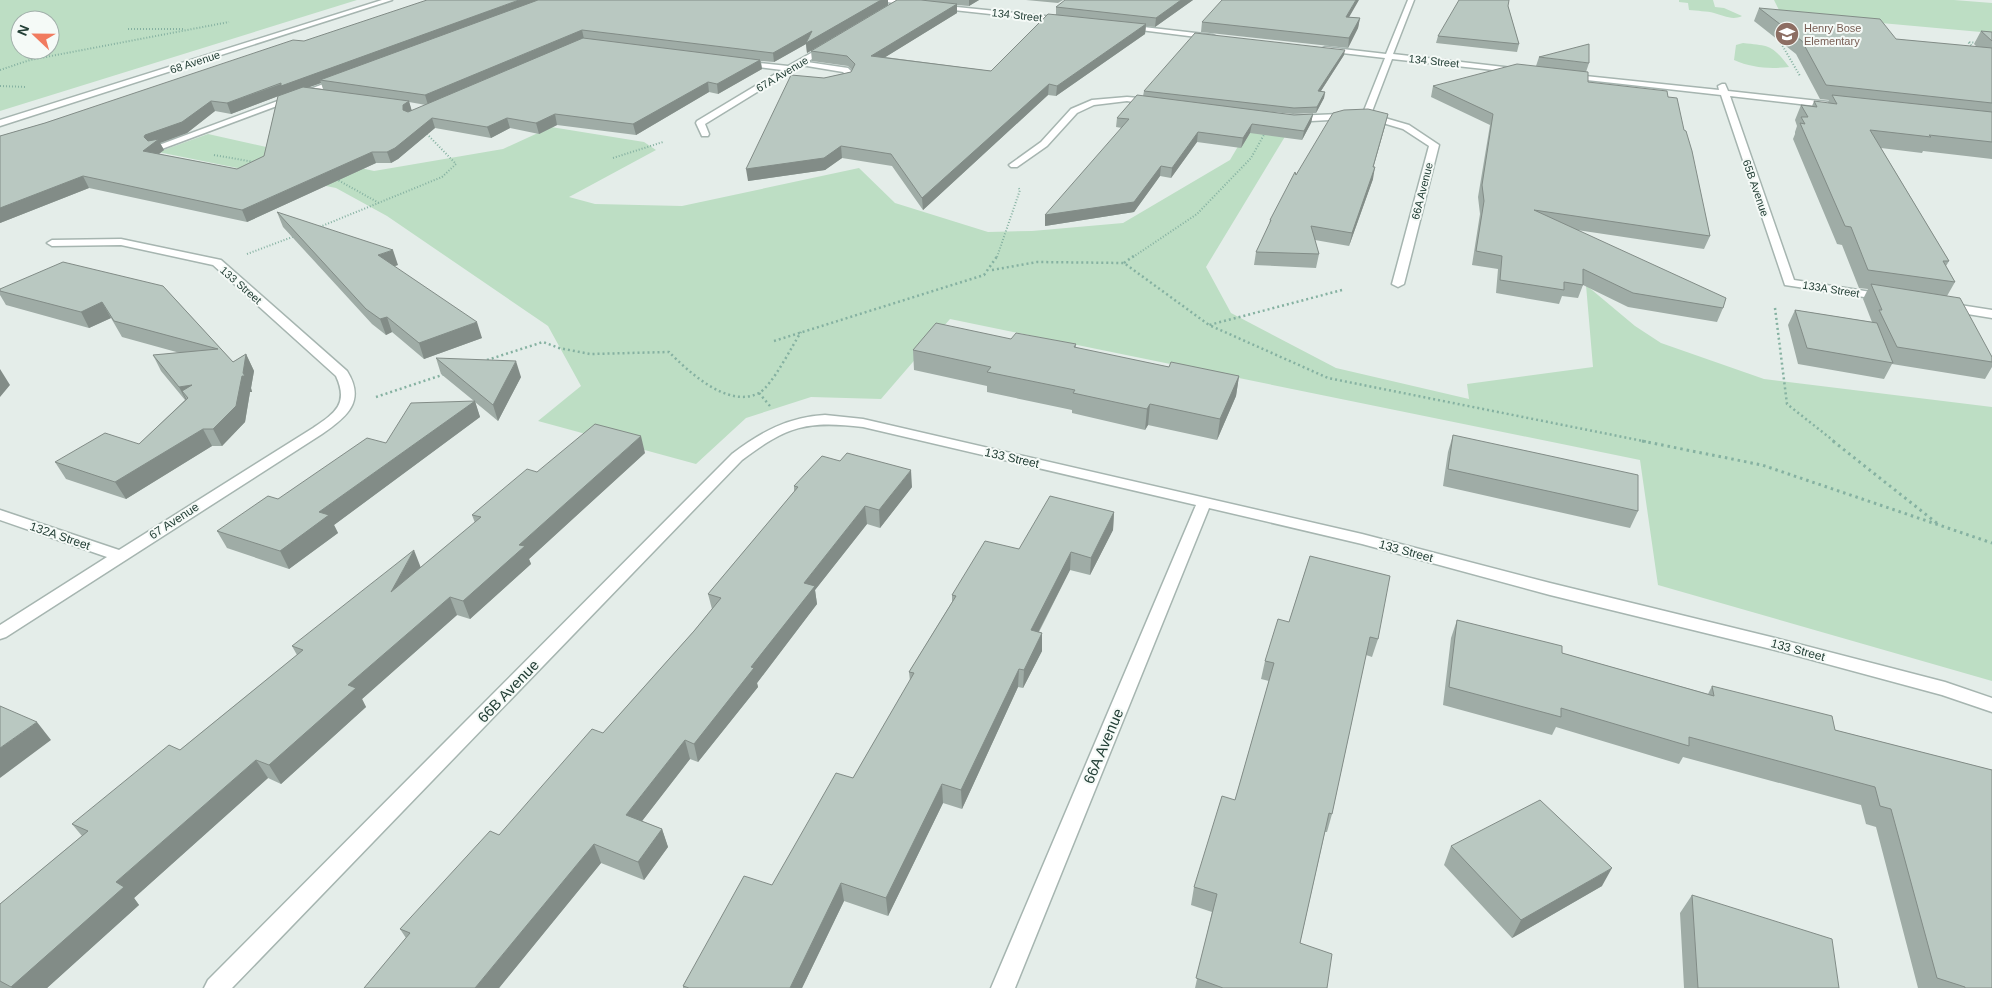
<svg xmlns="http://www.w3.org/2000/svg" width="1992" height="988" viewBox="0 0 1992 988" font-family="Helvetica,sans-serif">
<style>
.green{fill:#bddec4;fill-rule:evenodd}
.lines{fill:none;stroke-linecap:round;stroke-linejoin:round}
.minor-casing{stroke:#a6b5b0;stroke-width:3}
.path-far2{stroke:#85b1a1;stroke-width:2;stroke-dasharray:1 2;stroke-linecap:butt}
.path-far1{stroke:#85b1a1;stroke-width:2.5;stroke-dasharray:2 3;stroke-linecap:butt}
.path{stroke:#85b1a1;stroke-width:3;stroke-dasharray:2.5 4;stroke-linecap:butt}
.minor{fill:#fff;fill-rule:evenodd}
.wall{fill:#9faca6;fill-rule:evenodd}
.shaded-wall{fill:#828c87}
.building{fill:#b9c8c1;stroke:#828c87}
.labels{text-anchor:middle;dominant-baseline:central;stroke-width:4;stroke-linejoin:round;paint-order:stroke}
.far-street-label{font-size:11px;fill:#233f36;stroke:#f5faf7}
.far-education-label{font-size:11px;fill:#785e54;stroke:#f5faf7;text-anchor:start}
.street-label{font-size:12px;fill:#233f36;stroke:#f5faf7}
.near-street-label{font-size:15px;fill:#233f36;stroke:#f5faf7}
</style>
<rect width="100%" height="100%" fill="#e4ede9"/>
<path class="green" d="M0,0H357L0,111ZM20,20H50V50H20Z
M1679,0H1713L1715,7L1724,8L1742,16C1732,21 1723,15 1714,13C1707,11 1697,11 1689,10L1688,3L1679,2Z
M1774,0H1954L1992,3V33L1781,14Z
M1743,43C1771,46 1772,45 1789,67C1770,69 1752,68 1734,60L1736,45Z
M1254,119L1292,125L1206,267L1231,313L1336,368L1469,399L1467,384L1593,367L1586,285L1635,326L1661,343L1764,379L1992,407V681L1658,585L1640,460L950,319L881,399L811,397L746,418L696,464L538,421L581,386L548,326L387,216L336,188L158,152L208,134L374,171L503,149L551,127L644,142L656,150L569,197L595,204L682,206L859,168L895,203L988,232L1032,231L1123,223L1230,160Z"/>
<g class="lines">
<g class="minor-casing">
<path id="minor" d="M382,0H392L0,126V120Z
M873,0H895L918,4L915,6Z
M1408,0H1414L1393,54L1521,69L1525,71L1521,73L1392,59L1371,114L1409,125L1439,145L1404,284L1398,287L1392,284L1429,146L1403,129L1366,118L1293,122L1289,119L1293,116L1363,113L1385,58L1325,51L1321,49L1325,47L1386,54Z
M937,5L1064,18L1067,20L1064,22L935,8L934,7Z
M1126,25L1213,35L1217,37L1213,39L1124,28V26Z
M829,43H832V47L807,62L848,68L854,74L851,81L834,85V81L845,78L846,75L843,72L801,65L705,124L709,134L708,136H702L696,123L697,121L782,70L743,65L739,63L740,61L788,66Z
M1566,74L1719,90L1718,86L1722,84H1725L1728,91L1837,103L1838,105L1834,108L1730,96L1794,280L1884,294L1890,297L1888,299L1884,300L1785,285L1721,95L1569,78H1566Z
M337,79L344,81L159,150H153L151,148Z
M1127,97L1151,99L1155,102L1151,105L1127,101L1094,105L1077,113L1047,146L1017,167H1011L1009,165L1041,142L1071,109L1092,100Z
M121,239L221,260L347,371C366,401 347,417 322,434L6,637L0,639V625L107,557L0,520V510L119,550L313,428C335,413 349,404 336,376L213,265L121,245L52,246L47,243L52,240Z
M1947,303L1992,310V318L1943,310L1941,307L1943,304Z
M825,415L863,419L1362,534L1550,583L1775,638L1945,682L1992,698V712L1942,695L1775,650L1550,595L1362,544L1209,508L1015,988H991L1196,505L863,427C807,420 787,426 742,460L232,988H204L208,980L732,454C761,432 788,417 825,415Z"/>
</g>
<path class="path-far2" d="M128,29H185
M1778,38L1800,76
M1970,46H1972L1968,42L1978,43
M50,49L52,48
M31,58L47,50
M0,70L30,60L229,22
M0,86L26,87
M214,155L254,162
M613,158L663,142
M336,179L379,203
M317,228L442,177L456,164L425,132
M247,254L295,236
M997,257L1020,190L1018,187
M1133,257L1197,214L1251,158L1265,133"/>
<path class="path-far1" d="M1124,263L1135,255
M992,270L1037,262L1124,263L1209,325
M1342,290L1209,325L1328,378L1648,442
M1775,308L1787,404L1835,442
M774,341L984,275L998,255
M487,360L543,342L559,348L590,354L669,352C689,372 728,409 759,393C772,386 792,346 801,332
M759,393L770,406
M376,397L445,374"/>
<path class="path" d="M1642,441L1762,465L1992,543
M1833,441L1938,524"/>
<use href="#minor" class="minor"/>
</g>
<path class="wall" d="M897,0H979L969,6L957,5V13L885,57L991,71L1056,14V7L1193,0L1155,27L1146,26L1145,34L1056,96L1048,95L923,210L892,166L842,158L825,170L748,181L824,78L851,72L852,70L848,66L812,61L811,51Z
M1026,0H1063L1058,3Z
M888,5L807,53L806,44L774,62L761,61L762,69L718,94L709,92L636,135L557,125L539,134L510,128L491,138L435,128L398,159L391,163H376L247,222L89,188L0,223V136L45,123L304,41ZM321,83L323,89L309,87ZM278,96L264,156L237,169L159,154L164,150L160,143L187,133L215,111L231,114ZM409,102L426,105L412,111Z
M1508,6L1519,44L1517,52L1436,43L1438,36Z
M1759,8L1896,39L1977,47L1974,44L1981,31L1992,32V159L1923,151L1922,153L1881,148L1949,261L1946,266L1955,282L1947,296L1992,357V367L1985,379L1892,364L1884,379L1798,364L1788,325L1795,310L1872,322L1863,299L1868,289L1859,288L1842,245L1837,244L1793,139L1795,134V132L1797,126L1795,120L1801,105L1812,106L1814,101L1828,103L1829,100L1820,99L1796,54L1754,21Z
M1349,17L1360,18L1358,28L1348,48L1201,32L1202,22Z
M1344,55L1321,91L1325,92L1324,98L1316,113L1293,114L1253,110L1294,115L1313,114L1311,123L1302,140L1250,133L1241,148L1197,142L1171,178L1160,176L1134,212L1045,226L1122,128L1116,127L1117,118L1143,96L1144,91Z
M1539,57L1589,63L1586,72L1588,82L1668,97L1684,130L1710,236L1704,249L1577,230L1723,308L1717,322L1628,307L1583,285L1578,298L1562,296L1559,304L1496,293L1498,269L1472,265L1480,214L1478,197L1490,125L1431,97L1433,86L1536,66Z
M1385,126L1373,167V179L1349,246L1315,240L1319,254L1316,268L1254,265L1256,252L1269,225L1270,220L1296,175Z
M277,212L398,265L394,266L482,338L424,359L392,332L386,335L372,324L283,227Z
M163,286L233,362L246,354L254,371L251,388L252,392H250L245,422L222,446H212L126,499L66,479L55,462L139,444L185,400L161,371L153,355L180,353L122,337L111,318L89,328L6,305L0,295V289Z
M1011,339L1076,344V348L1169,367L1239,376L1236,396L1217,440L1148,425L1145,430L1072,413V410L987,392V386L914,370L913,350Z
M436,358L521,377L498,421L475,402L480,417L334,525L338,533L289,569L227,548L217,531L386,443L474,401L441,374Z
M1453,435L1638,511L1630,528L1443,486L1448,452Z
M645,453L529,559L531,564L470,619L457,615L362,699L366,707L281,784L268,778L134,898L139,905L47,988H0V904L82,836L72,824L180,750L297,655L292,646L421,567L475,523L472,515L537,472Z
M794,486L912,487L880,528L867,524L815,590L817,604L757,683L758,687L698,762L690,759L642,821L662,829L668,847L644,880L601,863L499,988H364L406,938L400,929L499,835L603,733L694,631L712,609L708,594L794,492Z
M1114,512L1113,530L1090,575L1070,570L1039,632L1042,633V651L1023,688L1018,687L962,809L943,803L888,916L844,901L802,988H683V986L772,885L853,778L910,681L909,672L952,602V595L1019,549Z
M1310,556L1378,639L1372,657L1366,655L1332,814L1327,832H1325L1300,943L1327,988H1195L1212,912L1191,905L1194,887L1235,800L1269,681L1261,679L1265,661L1289,622Z
M1457,620L1562,653L1708,694L1712,686L1835,730L1992,770V988H1918L1876,827L1866,824L1861,805L1683,757L1679,764L1556,727L1552,735L1443,705L1451,638Z
M1451,846L1602,886L1512,938L1444,865Z
M1692,895L1839,988H1684L1680,913Z"/>
<path class="shaded-wall" d="M519,0H545L320,80L321,83L285,96L284,94L231,114L227,103Z
M881,0H888V5L807,53L806,44L774,62L773,53L812,31Z
M969,0H979L969,6Z
M1181,0H1193L1155,27L1156,18Z
M1356,0H1359L1344,26L1346,17Z
M957,4V13L871,66V56Z
M1360,18L1358,28L1348,48L1349,38Z
M1146,24L1145,34L1056,96L1057,86Z
M582,30L584,39L428,105L425,95Z
M1345,50L1344,55L1317,97L1318,91Z
M760,60L762,69L718,94L717,84Z
M708,82L709,92L636,135L633,124Z
M1049,84L1048,95L923,210L922,198Z
M1325,92L1324,98L1316,113L1317,107Z
M211,101L215,111L187,133L160,143L164,150L148,162L143,151L144,137L145,135Z
M409,101L412,112L406,121L403,110V105Z
M555,114L557,125L539,134L536,123Z
M1313,114L1311,123L1302,140L1304,131Z
M1388,114L1385,126L1370,179L1373,167Z
M432,118L435,128L398,159L391,163L387,152Z
M507,118L510,128L491,138L487,127Z
M1252,124L1250,133L1241,148L1243,138Z
M1198,132L1197,142L1171,178L1172,168Z
M841,146L842,158L825,170L748,181L746,169Z
M372,152L376,163L247,222L242,210Z
M1161,166L1160,176L1134,212L1045,226V215Z
M1375,167L1373,179L1349,246L1352,233Z
M83,176L89,188L0,223V208Z
M393,250L398,265L383,270L378,255Z
M102,302L111,318L89,328L81,312Z
M387,317L392,332L386,335L380,319Z
M477,322L482,338L424,359L419,343Z
M246,354L254,371L251,388L252,392H250L245,422L222,446L213,429L243,373Z
M516,361L521,377L498,421L493,405Z
M0,369L10,385L0,397Z
M1239,376L1236,396L1217,440L1220,419Z
M192,385L188,398L182,391L189,404H188L179,387Z
M475,401L480,417L334,525L338,533L289,569L280,551L319,512Z
M1150,404L1148,425L1145,430L1147,409Z
M203,429L212,446L126,499L115,482Z
M641,436L645,453L529,559L531,564L470,619L463,601L519,545Z
M911,470L912,487L880,528L879,510Z
M865,506L867,524L815,590L817,604L757,683L758,687L698,762L694,744L804,583Z
M1114,512L1113,530L1090,575L1091,558Z
M414,550L421,568L391,592Z
M1071,552L1070,570L1030,648L1031,630Z
M450,597L457,615L362,699L366,707L281,784L269,765L348,685Z
M1042,633V651L1023,688L1024,670Z
M1019,669L1018,687L962,809L961,790Z
M37,722L51,740L0,778V748Z
M685,740L690,759L632,834L626,815Z
M256,760L268,778L134,898L139,905L47,988H12L11,987L116,882Z
M942,784L943,803L888,916L886,898Z
M662,829L668,847L644,880L638,862Z
M594,844L601,863L499,988H475Z
M1612,868L1602,886L1512,938L1521,920Z
M841,883L844,901L802,988H790Z"/>
<path class="building" d="M427,0H519L281,86V83L227,103L211,101L182,122L145,135L144,137L148,141L159,139L143,151L237,169L264,156L278,96L303,87L409,101L403,105V110L408,112L583,38L760,60L717,84L708,82L633,124L555,114L536,123L507,118L487,127L432,118L395,148L387,152H372L242,210L83,176L0,208V136L45,123L293,40L304,41Z
M538,0H881L806,43L812,31L773,53L582,30L425,95L320,80Z
M897,0H921L957,4L871,56L991,71L1048,14L1146,24L1057,86L1049,84L922,198L891,154L841,146L824,158L746,169L791,75L824,78L851,72L855,64L847,56L811,51Z
M1065,0H1181L1156,18L1056,7Z
M1222,0H1356L1346,17L1360,18L1349,38L1202,22Z
M1459,0H1509L1508,6L1519,44L1438,36Z
M1759,8L1880,19L1896,39L1992,48V103L1826,85L1802,41Z
M1981,31L1992,32V41Z
M1195,33L1345,50L1318,91L1325,92L1317,107L1294,108L1144,91Z
M1589,44V63L1539,57Z
M1517,64L1588,72V82L1667,91L1668,97L1677,98L1684,130L1686,131L1692,151L1710,236L1534,210L1726,298L1723,308L1633,293L1583,269V285L1564,282V290L1500,280L1502,256L1476,251L1484,201L1482,185L1493,114L1433,86Z
M1137,95L1294,115L1313,114L1304,131L1252,124L1243,138L1198,132L1172,168L1161,166L1134,202L1045,215L1129,119L1117,118Z
M1832,95L1992,112V142L1929,135L1931,137L1870,130L1949,261H1943L1955,282L1868,270L1851,227L1845,226L1800,123L1805,124L1801,117H1808L1801,105L1817,107L1814,101L1837,104Z
M1368,109L1388,114L1373,167H1375L1352,233L1311,226L1319,254L1256,252L1271,220H1270L1295,172L1296,175L1333,113L1344,110Z
M277,212L393,250L378,255L477,322L419,343L387,317L380,319L366,309Z
M63,262L163,286L233,362L246,354L243,373L245,376H242L236,406L213,429H203L115,482L55,462L105,433L139,444L188,398L182,391L192,385L179,387L153,355L218,349L114,321L102,302L81,312L0,291V289Z
M1871,284L1960,298L1992,357V362L1897,347L1879,310H1882Z
M1795,310L1877,323L1893,363L1807,348Z
M936,323L1011,339L1016,333L1076,344L1074,347L1169,367L1171,362L1239,376L1220,419L1150,404L1147,409L1073,393L1075,390L987,372L991,367L913,350Z
M436,358L516,361L493,405Z
M475,401L319,512L329,515L280,551L217,531L268,496L278,499L367,438L386,443L411,403Z
M595,424L641,436L519,545L525,546L463,601L450,597L348,685L356,688L269,765L256,760L116,882L124,887L11,987L0,981V904L88,831L72,824L169,745L180,750L303,650L292,646L414,550L391,592L481,517L472,515L527,469L537,472Z
M1453,435L1638,475V511L1448,469Z
M847,453L911,470L879,510L865,506L804,583L815,586L751,667L754,668L694,744L685,740L626,815L662,829L638,862L594,844L475,988H364L410,933L400,929L490,831L499,835L592,729L603,733L694,631L721,598L708,594L798,487L794,486L822,456L840,461Z
M1050,496L1114,512L1091,558L1071,552L1031,630L1042,633L1024,670L1019,669L961,790L942,784L886,898L841,883L790,988H689L683,986L744,876L772,885L836,773L853,778L914,673L909,672L956,596L952,595L985,541L1019,549Z
M1310,556L1390,576L1378,639L1370,637L1332,814L1329,813L1300,943L1332,954L1327,988H1223L1196,978L1217,894L1194,887L1222,796L1235,800L1274,663L1265,661L1278,619L1289,622Z
M1457,620L1562,646V653L1714,696L1712,686L1832,716L1835,730L1992,770V988H1965V987L1937,978L1891,809L1880,806L1875,787L1689,737V746L1561,708V717L1449,687Z
M0,706L37,722L0,748Z
M1540,800L1612,868L1521,920L1451,846Z
M1692,895L1832,939L1839,988H1698Z"/>
<defs>
<g id="school-disc" transform="scale(1.25)"><circle r="9.5" fill="#8d6e63" stroke="#f5faf7"/><path d="M0-5L7-2L0 1L-7-2ZM-4 1L0 2.5L4 1V4Q0 6-4 4Z" fill="#fff"/></g>
</defs>
<g fill-rule="evenodd">
<use href="#school-disc" x="1787" y="34"/>
</g>
<g class="labels">
<g class="far-street-label">
<text transform="translate(1017 15) rotate(6)">134 Street</text>
<text transform="translate(1434 61) rotate(6)">134 Street</text>
<text transform="translate(195 62) rotate(-18)">68 Avenue</text>
<text transform="translate(782 74) rotate(-31)">67A Avenue</text>
<text transform="translate(1756 188) rotate(71)">65B Avenue</text>
<text transform="translate(1422 191) rotate(-76)">66A Avenue</text>
<text transform="translate(241 285) rotate(41)">133 Street</text>
<text transform="translate(1831 289) rotate(9)">133A Street</text>
</g>
<g class="far-education-label">
<text x="1804" y="28">Henry Bose<tspan x="1804" dy="13">Elementary</tspan></text>
</g>
<g class="street-label">
<text transform="translate(1012 458) rotate(13)">133 Street</text>
<text transform="translate(174 521) rotate(-33)">67 Avenue</text>
<text transform="translate(60 536) rotate(19)">132A Street</text>
<text transform="translate(1406 551) rotate(15)">133 Street</text>
<text transform="translate(1798 650) rotate(15)">133 Street</text>
</g>
<g class="near-street-label">
<text transform="translate(508 691) rotate(-46)">66B Avenue</text>
<text transform="translate(1103 746) rotate(-67)">66A Avenue</text>
</g>
</g>
<g transform="translate(35 35) rotate(292)"><circle r="24" fill="#f5faf7" stroke="#a1afaa"/>
<path d="M0-4L9 19L0 12L-9 19Z" fill="#f17b5f"/>
<text y="-8" font-size="14" font-weight="bold" text-anchor="middle" fill="#233f36">N</text>
</g>
</svg>
